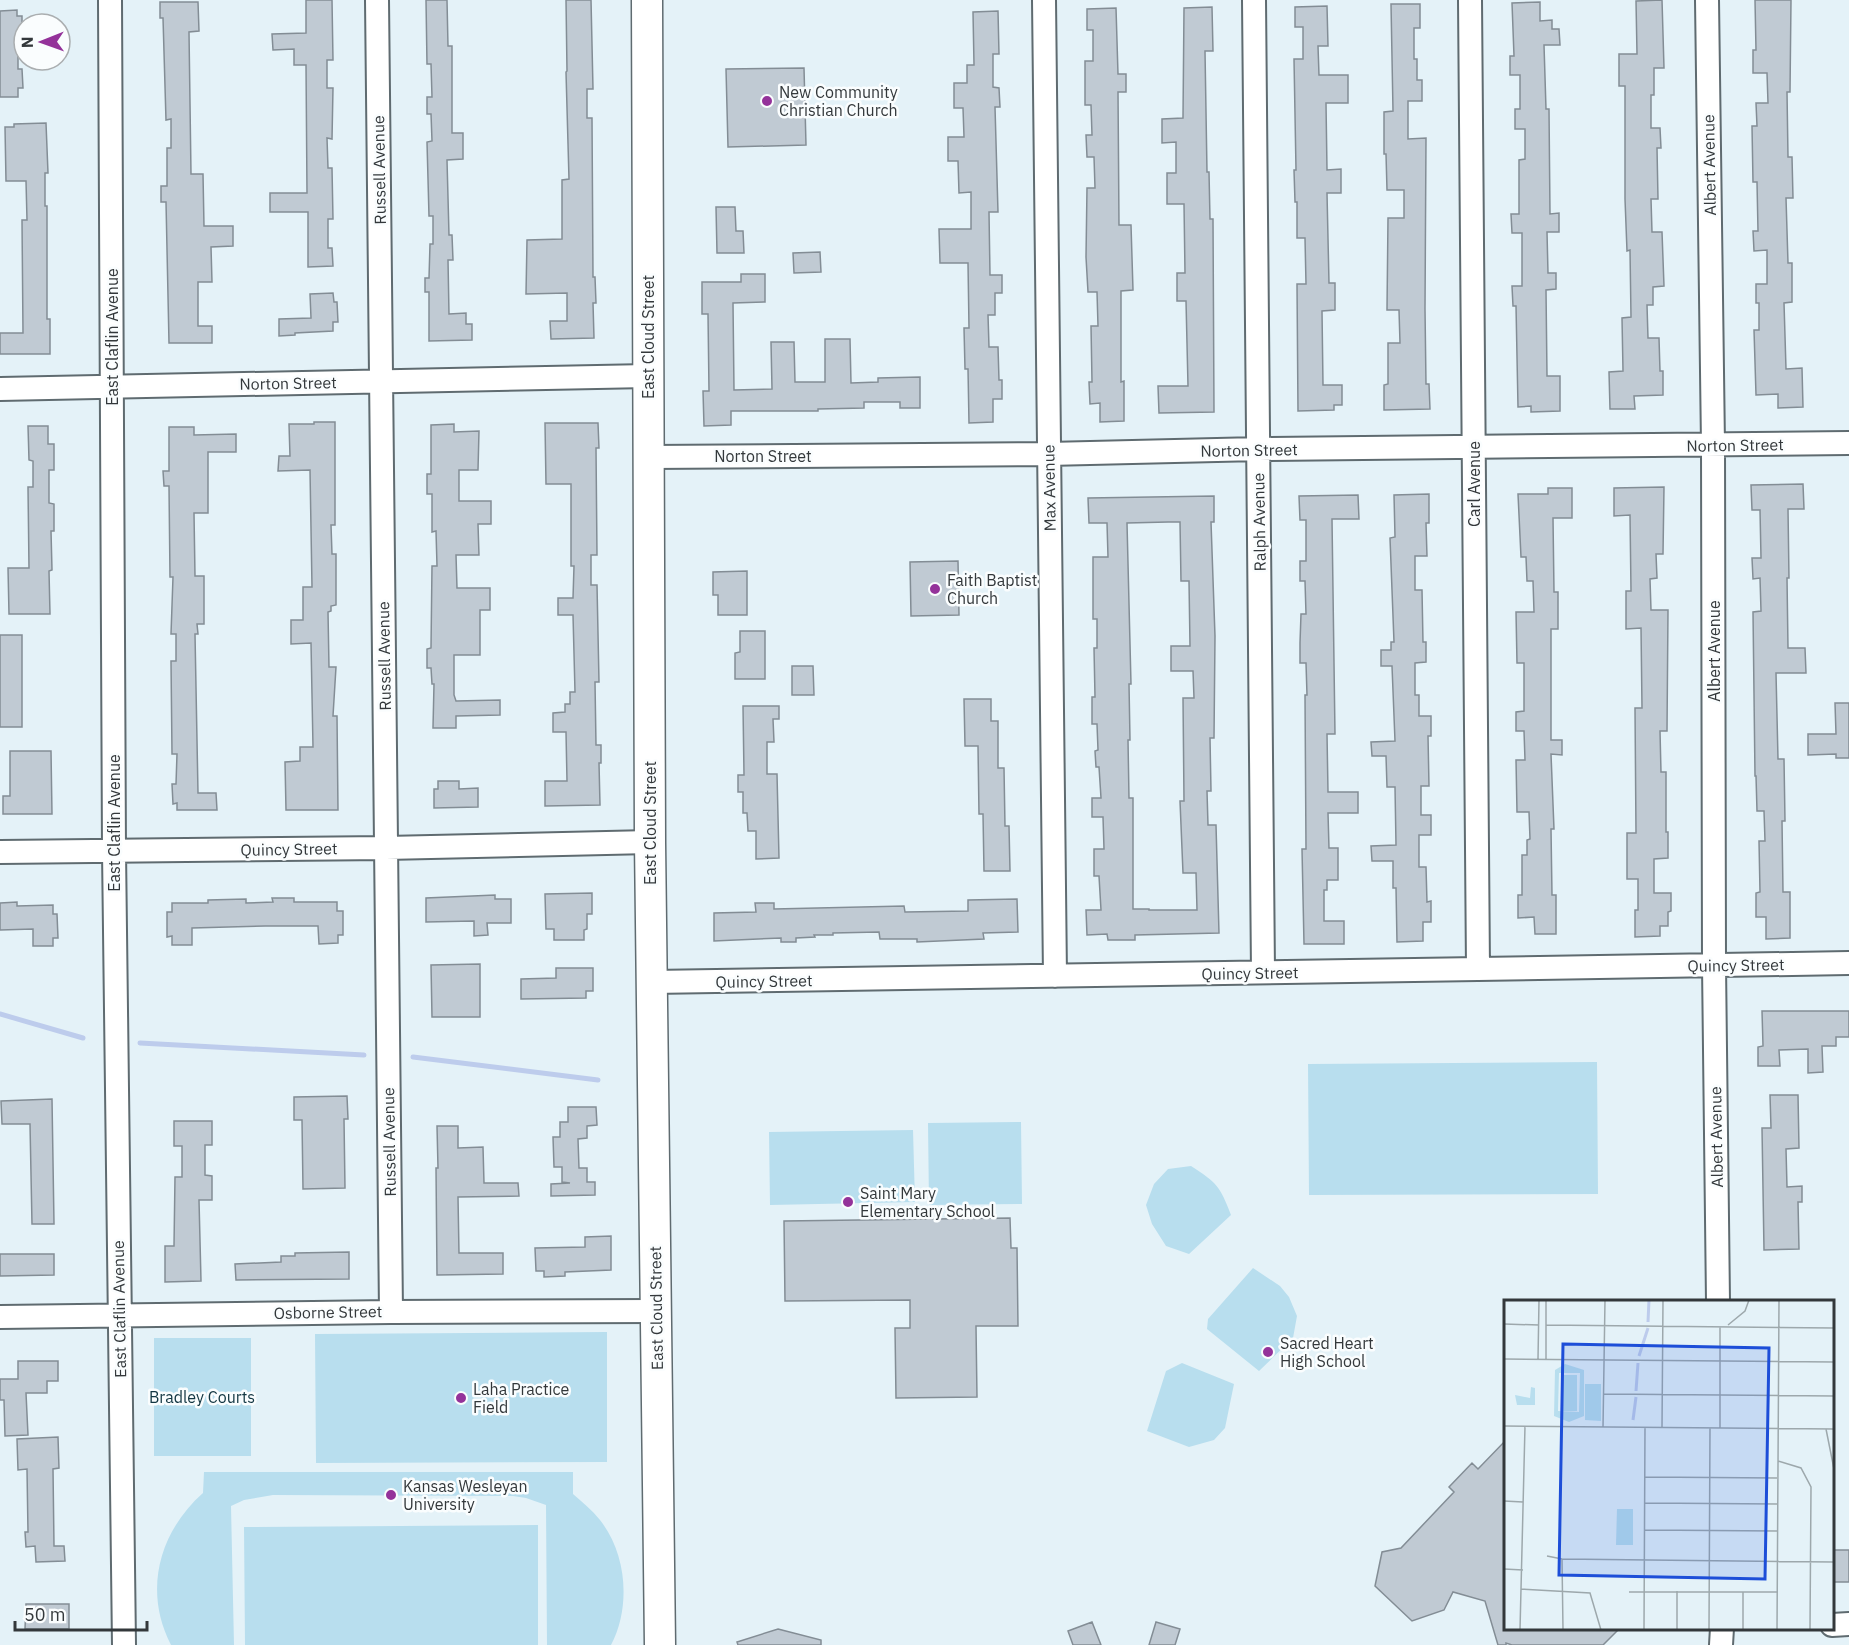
<svg xmlns="http://www.w3.org/2000/svg" width="1849" height="1645" viewBox="0 0 1849 1645" font-family="'IBM Plex Sans',sans-serif">
<style>
.green{fill:#b8deee}
.lines{fill:none;stroke-linecap:round;stroke-linejoin:round}
.stream{stroke:#bdccec;stroke-width:5}
.building{fill:#c0cad3;stroke:#838d95;stroke-width:1.5;fill-rule:evenodd}
.minor-casing{stroke:#5f6b70;stroke-width:26}
.major-casing{stroke:#5f6b70;stroke-width:33}
.minor{stroke:#fff;stroke-width:22}
.major{stroke:#fff;stroke-width:30}
.poi-dot{fill:#94329a;stroke:#fafdfe;stroke-width:2}
.labels{text-anchor:middle;dominant-baseline:central;stroke-width:5;stroke-linejoin:round;paint-order:stroke}
.poi-label{font-size:16px;fill:#33383b;stroke:#fafdfe;text-anchor:start}
.street-label{font-size:16px;fill:#33383b;stroke:#fafdfe}
.park-label{font-size:16px;fill:#123642;stroke:#fafdfe}
.inset-river{fill:none;stroke:#bdccec;stroke-width:3}
.inset-road{fill:none;stroke:#9da8ac;stroke-width:1.5}
.view{fill:#1d4ed8;fill-opacity:0.15;stroke:#1d4ed8;stroke-width:3}
.inset-edge{fill:none;stroke:#33383b;stroke-width:3}
</style>
<rect width="100%" height="100%" fill="#e4f2f8"/>
<path class="green" d="M1597,1062L1598,1194L1309,1195L1308,1064Z
M1021,1122L1022,1204L929,1205L928,1123Z
M913,1130L915,1202L770,1205L769,1132Z
M1191,1166C1217,1183 1220,1186 1231,1215L1189,1254L1166,1246L1152,1224L1146,1205L1154,1184L1168,1169Z
M1253,1268L1280,1286L1289,1297L1297,1316L1293,1338L1259,1371L1207,1329L1208,1319Z
M607,1332V1462L316,1463L315,1334Z
M154,1338H251V1456H154Z
M1182,1363L1234,1384L1225,1428L1214,1440L1189,1447L1147,1431L1166,1371Z
M204,1472H573V1494C582,1502 592,1510 600,1520C627,1554 631,1607 611,1645H547L546,1505L526,1498L513,1496L273,1495L244,1500L231,1506L234,1645H171C143,1591 159,1532 203,1493Z
M538,1525V1645H245L244,1527Z"/>
<g class="lines">
<path class="stream" d="M0,1014L83,1038
M140,1043L364,1055
M413,1057L598,1080"/>
</g>
<path class="building" d="M306,0H332L333,60H327V88H333L332,139L327,138L328,168H332L333,219H328V248H332L333,266L308,267V212H270V193H307L306,65H294V49L273,50L272,34L306,33Z
M426,0H447L448,46H452V133H463V159L447,160L449,235H452L453,260H448L449,314L466,313V324H472V340L429,341V292H425V278H429L430,244H433V216H429L427,142L432,141L431,114H427V97H432L431,64H427Z
M566,0H591L593,89H587V118H592L593,277H595L596,303H593L594,338L551,339L550,321H567V293L526,294L527,240L562,239V180L569,179L566,72L567,71Z
M1662,0L1664,68H1654V95H1651V128H1660L1661,148H1657L1658,199H1651L1652,232H1662L1664,286L1653,287V305H1647L1648,338H1659L1660,371H1663V395L1634,396L1635,409H1610L1609,372L1623,371L1622,318L1631,317L1630,250L1627,251L1625,199V86H1619V54H1637L1636,1Z
M1755,0H1791L1790,92H1787L1788,157H1792L1793,198H1786L1788,263H1792V302L1784,303L1786,369L1802,368L1803,407L1778,408V394L1756,395L1754,330H1759V303H1756V284H1767V250L1754,251L1753,231H1758L1757,182H1753L1752,126H1757L1756,103H1768L1767,73H1753V50H1756Z
M160,2H198L199,31L189,32L191,174H203L204,226H233V246L211,247L212,282H198V326H212V343H169L166,202H161V186H167V148H171V119L166,120L163,18H160Z
M1540,2V21L1552,20V29H1559L1560,45H1544L1546,109H1549L1550,214L1559,213V232H1547L1548,273H1556V289L1546,290L1547,376H1560V411L1531,412V406L1518,407L1516,306H1513L1512,286H1522V233H1512L1511,214H1519V160L1525,159V129H1515V109H1520V75H1510V56H1514L1512,3Z
M1391,4H1420V28H1414V59H1417V80H1422V101H1408V139L1426,138L1425,309L1426,384H1429L1430,409L1384,410V385L1388,384V343H1400L1399,310H1387L1388,218H1404V190H1387L1386,154H1384V112L1393,111Z
M1327,6L1328,46H1318L1319,75H1348V103H1326L1327,170L1341,169V193H1327L1329,283H1335V310L1322,311L1323,385H1342V405H1334V410L1298,411L1297,284H1306L1305,238H1297V202H1295L1294,170H1296L1294,59H1303V27H1295V7Z
M1212,7L1213,51H1205L1207,172H1209L1210,219H1213L1214,412L1159,413L1158,386H1188L1186,301H1177V273H1185L1184,204H1167V173H1176V142L1162,143V119L1183,118L1184,8Z
M1116,8L1118,74H1126V92H1118L1119,225H1131L1133,290L1121,291V382L1124,381V421L1100,422V403L1090,404L1089,382H1092L1091,326H1098L1097,292H1088L1086,257L1087,188H1095L1094,157H1087L1086,135H1092L1091,105H1085V61H1093V30H1087V9Z
M17,10V16H22V37H18V69H22L23,88H18V97H0V11Z
M998,11L999,54H993V87L999,88L1000,107H995L998,212H989L990,275H1002V293H995V315H988L989,347H998L999,380H1002V399H993V422L969,423L968,369H965L964,328H969L968,263H940L939,229H971V192L959,193L958,161H948V137H964L963,108H954V83H967V65H974L973,12Z
M804,68L806,145L728,147L726,69Z
M46,123L48,173H45V206H47V319H50V354H0V333H23L22,220H27L26,181H6L5,127H14V124Z
M716,207H735L736,231H743L744,253H717Z
M820,252L821,272L794,273L793,253Z
M741,274H765V302L733,303L734,390L772,389L771,342H794L795,382H825V339H850L851,383L878,382V378L920,377V408H900V402H864V408L818,409V411H731V425L704,426L703,391H709L708,314H702V282H741Z
M333,293L334,302H337L338,322H333V331L295,333V335L279,336V319L311,318L310,294Z
M314,422H335V525H331L332,554H336V605L331,606V611L328,612L329,667H336L333,716H337L338,810H286L285,762L300,761V747H313L311,643L291,644V620H303V587H312L310,470L278,471L279,456H290L289,424H314Z
M545,423H598L599,448H596L597,555H591V585H597L599,682H595L596,745H601V763H599L600,805L545,806V781H567L566,732H553V713L565,712V704H570V692H575L573,615H558V598H573L574,566H571V484H546Z
M454,424V432L479,431L478,470H459V501H491V524H478L479,555H456L457,588H490V610H480V655H454V695L456,701L500,700V715L456,716V728H433L434,684H432L431,668H427V649L431,648L432,566H437L436,531L432,532V494H427V474H431V425Z
M28,426H48V444H54V470H49V503L54,504V531H51L52,570L49,571L50,614H9L8,568H29L28,487H33V461L29,460Z
M169,427H194V435L236,434V452H208V513H194L195,576H204V624H197L198,634H195L198,793H216L217,810H177V803L173,804L172,784H176L177,754H172L171,661H176V634H171L173,577H170L169,486H164L163,471H169Z
M1803,484L1804,509H1788L1789,578H1787L1788,648H1805L1806,673H1776L1778,759H1784L1785,821H1782L1783,892H1790V938L1766,939V917H1756V893L1760,892L1759,841H1765L1764,811H1757L1756,776H1755L1753,612L1761,611L1760,578L1753,579L1752,558H1761L1760,510H1752L1751,485Z
M1664,487L1663,554H1656L1657,578L1650,579L1651,610H1668L1667,731H1660L1661,772H1666V832H1668V858L1654,859V893H1671V911L1668,912V926H1660V936L1635,937V910H1638V879H1627V833H1636L1635,708H1642L1641,628L1626,629V591H1631L1630,515L1614,516V488Z
M1548,488H1572V518H1553L1554,592H1558V629H1551V740H1562V755L1551,754L1554,829H1551L1552,895H1556V934H1535L1534,917L1518,918V895H1522V855H1527V840L1530,839L1529,812H1517L1516,760H1525L1524,731H1516V712L1524,711V663H1517L1516,612H1534L1533,581H1527L1526,557H1521L1518,494H1548Z
M1429,494V523H1426L1427,556H1415V590H1422L1423,642H1426V662L1415,663V695H1419V716H1431V736H1428L1429,786H1421V815H1431V835H1419V867H1426L1427,902L1431,901V922H1423V941L1397,942L1396,888H1393V861H1372L1371,846L1396,845L1395,787H1387L1386,756H1372L1371,742L1395,741L1392,666H1381V650H1391V642H1394L1390,538L1395,537L1394,495Z
M1358,495L1359,519H1332L1335,734H1327L1328,792H1358V813H1328L1329,848H1338V880H1327V890H1324V921H1344V944H1304L1302,849H1306L1305,695H1307L1306,663H1300V643L1301,614H1306L1305,581H1300V561H1306V520H1300L1299,496Z
M1214,496V522H1211L1215,636L1214,738H1210L1211,791H1207L1208,825H1216L1219,933L1135,935V940H1108L1107,934L1087,935L1086,910H1101L1099,876H1094V849H1104L1103,817H1092V798H1101L1099,767H1096L1095,751L1098,750L1097,724H1092V697H1095L1094,648H1097V619H1093V557H1108L1107,523H1089L1088,498ZM1168,522H1180L1181,581H1189L1190,646H1171V671H1193L1194,698H1183L1184,801H1180L1183,873H1196L1197,910H1149V909H1133V798H1129L1128,740H1130L1129,684H1131L1127,523Z
M958,561L959,615L911,616L910,562Z
M747,571V615H718V595H713V572Z
M740,631H765V679H735V653L740,652Z
M0,635H22V727H0Z
M792,666H813L814,695H792Z
M964,699H991V721H998V768H1004L1005,826H1009L1010,871H984L983,814H979L978,746H965Z
M1835,703H1849V758H1836V754L1808,755V734H1836Z
M743,706H779V719H773L774,742H767V774H777L779,858L756,859V831H748L747,813H743V792H738V775H744Z
M10,751H51L52,814H3V796H10Z
M438,781H459V789L478,788V807L434,808V789H438Z
M592,893V914H587V929L584,930V940H554V929H546L545,894Z
M495,895V899H511V923H487L488,935L474,936V921L426,922V898Z
M272,898H294V902H337V911H343V935H338V943L319,944L318,926H265L192,928V945H172V936L167,937V912H172V903H208V900L246,899V903L273,902Z
M1017,899L1018,932L983,933L984,939L917,942V939H880L879,932L833,933V935H814L815,937L796,938V942H781V938L714,941V913L756,912L755,903H774V909L904,906L905,912L968,911V900Z
M17,902V906L53,905V914H57L58,938H53V946H33V929L0,930V903Z
M480,964V1017H432L431,965Z
M556,968H593V991H586V998L521,999V979L556,978Z
M1762,1011H1849V1037H1836V1046H1822L1823,1072L1808,1073V1049L1779,1050L1780,1066H1758V1047L1763,1046Z
M1770,1095H1798L1799,1148L1786,1149L1787,1187L1802,1186V1202H1798L1799,1249L1764,1250L1762,1128H1771Z
M347,1096L348,1119H344L345,1188L303,1189L302,1120H294V1097Z
M52,1099L54,1224H32L30,1124H2L1,1101Z
M568,1107H596L597,1125L587,1126V1138L578,1139L579,1168H587V1182H595V1195L551,1196V1184L570,1183L562,1182V1167H554L553,1137H560V1122H568Z
M174,1121H212V1145H205V1175L212,1176V1200H199L201,1281L165,1282V1246H174L175,1177H182V1146H174Z
M437,1126H458V1148L483,1147L484,1183H518L519,1196L458,1197L459,1253H503V1274L437,1275L436,1168H438Z
M1010,1218L1011,1248H1017L1018,1326H976L977,1397L896,1398L895,1328H910V1300L785,1301L784,1221Z
M611,1236V1270L565,1272V1276L544,1277V1271H536L535,1248L585,1247V1237Z
M349,1252V1279L236,1280L235,1264L281,1262V1256H295V1253Z
M0,1254H54V1275L0,1276Z
M18,1361H58V1381H47V1393H26L28,1435L5,1436L4,1400H0V1379H18Z
M58,1437L59,1468L53,1469L54,1546H64L65,1561L36,1562L35,1546L26,1547L25,1532H28L27,1469L18,1470L17,1439Z
M1506,1440V1629H1619L1603,1645H1512L1506,1643V1645H1498L1485,1601L1453,1592L1444,1610L1412,1621L1375,1586L1382,1552L1401,1548L1454,1492L1449,1487L1472,1463L1478,1469Z
M1833,1550H1849V1582H1833Z
M26,1604H69V1629H25Z
M1092,1622L1101,1645H1073L1068,1631Z
M1156,1622L1180,1629L1175,1645H1149Z
M778,1629L821,1640V1645H738L737,1642Z"/>
<g class="lines">
<g class="minor-casing">
<path id="minor" d="M110,0L114,851L124,1645
M377,0L391,1312
M1044,0L1055,976
M1254,0L1263,972
M1470,0L1478,969
M1707,0L1713,445L1714,965L1718,1302
M0,389L648,376
M649,457L1048,454L1259,449L1849,443
M0,852L386,848L650,842
M652,982L1849,963
M0,1317L391,1312L656,1311
M1832,1625L1849,1624
M1721,1645L1722,1628"/>
</g>
<g class="major-casing">
<path id="major" d="M647,0L650,842L660,1645"/>
</g>
<use href="#minor" class="minor"/>
<use href="#major" class="major"/>
</g>
<g class="poi-dot">
<circle cx="767" cy="101" r="6"/>
<circle cx="935" cy="589" r="6"/>
<circle cx="848" cy="1202" r="6"/>
<circle cx="1268" cy="1352" r="6"/>
<circle cx="461" cy="1398" r="6"/>
<circle cx="391" cy="1495" r="6"/>
</g>
<g class="labels">
<g class="poi-label">
<text x="779" y="92">New Community<tspan x="779" dy="18">Christian Church</tspan></text>
<text x="947" y="580">Faith Baptist<tspan x="947" dy="18">Church</tspan></text>
<text x="860" y="1193">Saint Mary<tspan x="860" dy="18">Elementary School</tspan></text>
<text x="1280" y="1343">Sacred Heart<tspan x="1280" dy="18">High School</tspan></text>
<text x="473" y="1389">Laha Practice<tspan x="473" dy="18">Field</tspan></text>
<text x="403" y="1486">Kansas Wesleyan<tspan x="403" dy="18">University</tspan></text>
</g>
<g class="street-label">
<text transform="translate(1709 165) rotate(-91)">Albert Avenue</text>
<text transform="translate(379 170) rotate(-91)">Russell Avenue</text>
<text transform="translate(112 337) rotate(-90)">East Claflin Avenue</text>
<text transform="translate(648 337) rotate(-90)">East Cloud Street</text>
<text transform="translate(288 383) rotate(-1)">Norton Street</text>
<text transform="translate(1735 445) rotate(-1)">Norton Street</text>
<text transform="translate(1249 450) rotate(-1)">Norton Street</text>
<text x="763" y="456">Norton Street</text>
<text transform="translate(1474 484) rotate(-90)">Carl Avenue</text>
<text transform="translate(1049 488) rotate(-91)">Max Avenue</text>
<text transform="translate(1259 522) rotate(-91)">Ralph Avenue</text>
<text transform="translate(1714 651) rotate(-90)">Albert Avenue</text>
<text transform="translate(384 656) rotate(-91)">Russell Avenue</text>
<text transform="translate(114 823) rotate(-90)">East Claflin Avenue</text>
<text transform="translate(650 823) rotate(-90)">East Cloud Street</text>
<text transform="translate(289 849) rotate(-1)">Quincy Street</text>
<text transform="translate(1736 965) rotate(-1)">Quincy Street</text>
<text transform="translate(1250 973) rotate(-1)">Quincy Street</text>
<text transform="translate(764 981) rotate(-1)">Quincy Street</text>
<text transform="translate(1716 1137) rotate(-91)">Albert Avenue</text>
<text transform="translate(389 1142) rotate(-91)">Russell Avenue</text>
<text transform="translate(656 1308) rotate(-91)">East Cloud Street</text>
<text transform="translate(119 1309) rotate(-91)">East Claflin Avenue</text>
<text transform="translate(328 1312) rotate(-1)">Osborne Street</text>
</g>
<g class="park-label">
<text x="202" y="1397">Bradley Courts</text>
</g>
</g>
<g transform="translate(1504 1300)">
<rect width="330" height="330" fill="#e4f2f8"/>
<path d="M61,64L80,70V116L65,122L50,116L51,70ZM55,73H76L75,112L54,111ZM57,75H73V111H57ZM81,84H97V121L81,120ZM27,87L31,88V105H13L11,95L26,98ZM113,209H129V245H112Z" fill="#b8deee" fill-rule="evenodd"/>
<path class="inset-river" d="M144,22L145,0M135,56L144,28M132,91L134,63M129,120L132,97"/>
<path class="inset-road" d="M0,24L35,25M42,25L330,28M224,25L241,11L245,0M216,27V128M0,59L330,62M34,59L35,0M42,59V0M100,94L330,96M0,126L330,129M99,127L101,0M158,127L159,0M322,129L330,169M274,161L297,168L307,187L306,330M141,177L273,178M0,201L19,202M141,203L273,204M141,230L273,231M43,256L58,259L330,262M58,259L59,330M0,269L19,270M17,289L86,293L97,330M125,292H273M16,330L21,126M140,330L141,127M173,330V291M205,330L206,128M239,330V292M273,330L275,0"/>
<path class="view" d="M59,44L265,48L261,279L55,275Z"/>
<rect width="330" height="330" class="inset-edge"/>
</g>
<g transform="translate(42 42) rotate(269)"><circle r="28" fill="#fafdfe" stroke="#aaaeb0" stroke-width="1.5"/>
<path d="M0-4.5L10 22L0 15L-10 22Z" fill="#94329a"/>
<text y="-9" font-size="16" font-weight="bold" text-anchor="middle" fill="#33383b">N</text>
</g>
<path d="M15 1621v9h132v-9" fill="none" stroke="#33383b" stroke-width="3"/>
<text x="24" y="1621" font-size="18" fill="#33383b" stroke="#fafdfe" stroke-width="4.5" paint-order="stroke">50 m</text>
</svg>
